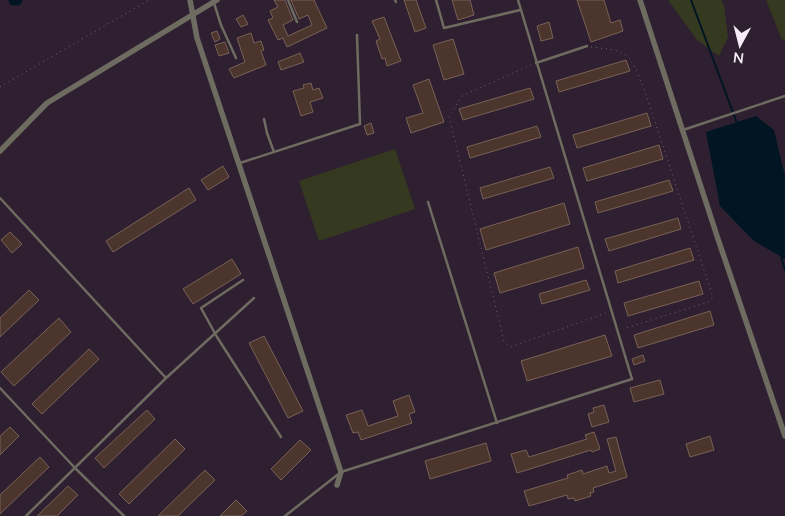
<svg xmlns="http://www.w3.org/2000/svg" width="785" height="516" viewBox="0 0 785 516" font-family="Lato,sans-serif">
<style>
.green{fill:#35391f}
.water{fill:#011523}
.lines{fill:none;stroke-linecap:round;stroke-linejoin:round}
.stream{stroke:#011523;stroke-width:2}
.river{stroke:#011523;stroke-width:11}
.building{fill:#4b352c;stroke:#796157}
.path{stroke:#6f6271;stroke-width:1;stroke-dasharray:1 4;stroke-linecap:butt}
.lane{stroke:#6e6b61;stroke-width:2.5}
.street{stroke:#6e6b61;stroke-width:5.5}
</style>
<rect width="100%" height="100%" fill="#2e2030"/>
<path class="green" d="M668,0H721L724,5L728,37L719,56L697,40Z
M766,0H785V39L782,40Z
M395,149L415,209L319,241L299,181Z"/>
<path class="water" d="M756,116L774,130L785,176V259L754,241L720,206L706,132Z"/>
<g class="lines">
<path class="stream" d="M691,0L737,123
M781,256L785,270"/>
<path class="river" d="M14,0H17"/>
</g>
<path class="building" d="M274,0H285L293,20L283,25L288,36L312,25L308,15L299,19L291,0H314L327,28L287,47L283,38L278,40L268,20L273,18L270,11L278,7Z
M404,0H416L426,28L415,32Z
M452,0H470L474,15L458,20Z
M577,0H604L611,23L620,20L623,31L591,42Z
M243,15L248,24L241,27L236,19Z
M384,17L401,61L387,66L385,58L382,59L376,41L380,39L372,21Z
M549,22L553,38L541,41L537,26Z
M217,31L220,39L215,42L211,33Z
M251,33L254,43L261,41L264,50L261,51L266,65L234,78L229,69L245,62L237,38Z
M453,39L464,74L444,80L433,45Z
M225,42L229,53L219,56L215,45Z
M300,53L304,62L281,70L278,62Z
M626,60L630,71L559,92L556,81Z
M429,79L444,122L411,133L406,118L423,113L413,85Z
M311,83L313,90L319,88L323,98L310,102L313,112L301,116L293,91L304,88L303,85Z
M530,88L534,99L463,120L459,109Z
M647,113L651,126L577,148L573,135Z
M371,123L374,133L367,135L364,126Z
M537,126L541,137L470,158L467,147Z
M659,145L663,159L587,181L583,168Z
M223,166L229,177L208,190L201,180Z
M550,167L554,178L483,199L480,188Z
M669,180L673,191L598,213L595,202Z
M189,188L196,200L113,252L106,241Z
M564,203L570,224L486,250L480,229Z
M678,218L681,229L609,251L605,239Z
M10,232L22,244L12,253L1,240Z
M578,247L584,268L500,293L494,273Z
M690,248L694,260L618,283L615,271Z
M232,259L241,274L193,304L183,289Z
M586,280L590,290L542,304L539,294Z
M699,281L703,294L628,316L624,303Z
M29,290L39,300L0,337V318Z
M710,311L714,325L638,348L634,335Z
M59,318L71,332L14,386L1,372Z
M605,335L612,356L527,381L521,361Z
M264,336L303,411L288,418L249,343Z
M89,349L99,359L42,414L32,404Z
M643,355L645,361L634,365L632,359Z
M660,380L664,394L634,402L630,388Z
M409,395L415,412L409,414L412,423L361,440L358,432L353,433L346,415L362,410L368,426L398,416L393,401Z
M604,405L609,422L592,427L588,414L594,412L593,408Z
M147,410L155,419L104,468L95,458Z
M10,427L19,436L0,455V436Z
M594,432L600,449L592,452L591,450L517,473L511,454L526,450L529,457L587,439L585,435Z
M710,436L714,450L690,457L686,444Z
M616,437L627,477L593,488L594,492L590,493L591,496L575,501L574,498L568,499L567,495L529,506L524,491L568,478L567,475L582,470L583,474L607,466L609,473L616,471L607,439Z
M175,439L185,449L129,504L119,494Z
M300,440L311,450L281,480L271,469Z
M486,443L491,461L430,479L425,461Z
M40,457L49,467L0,514V495Z
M205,470L215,480L178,516H158Z
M68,486L78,495L57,516H37Z
M236,500L247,511L241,516H220Z"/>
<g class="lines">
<path class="path" d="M591,47C631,51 629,53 644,89L713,297L708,302L623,329
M531,65L462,96L449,117L504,341L510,347L606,313
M0,87L149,0"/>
<path class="lane" d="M288,0L297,22
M395,0L396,2
M436,0L444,28L520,10
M214,3L221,25L236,58
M536,63L587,46
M264,119L267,133L274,152
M683,130L785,96
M240,163L360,124L357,35
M0,198L166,378L254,298
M428,202L497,423
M243,280L201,308L217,337L281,437
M0,388L75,468L124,516
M26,516L166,378
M285,516L341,472L632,379L518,0"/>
<path class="street" d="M190,0L197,38L341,472L337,485
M640,0L718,239L785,436
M0,151L47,103L217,0"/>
</g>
<g transform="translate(740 45) rotate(187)" stroke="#2e2030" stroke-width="4" paint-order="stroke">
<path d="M0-4L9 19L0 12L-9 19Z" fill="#f5ecf7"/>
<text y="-8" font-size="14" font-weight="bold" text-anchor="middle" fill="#f5ecf7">N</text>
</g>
</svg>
